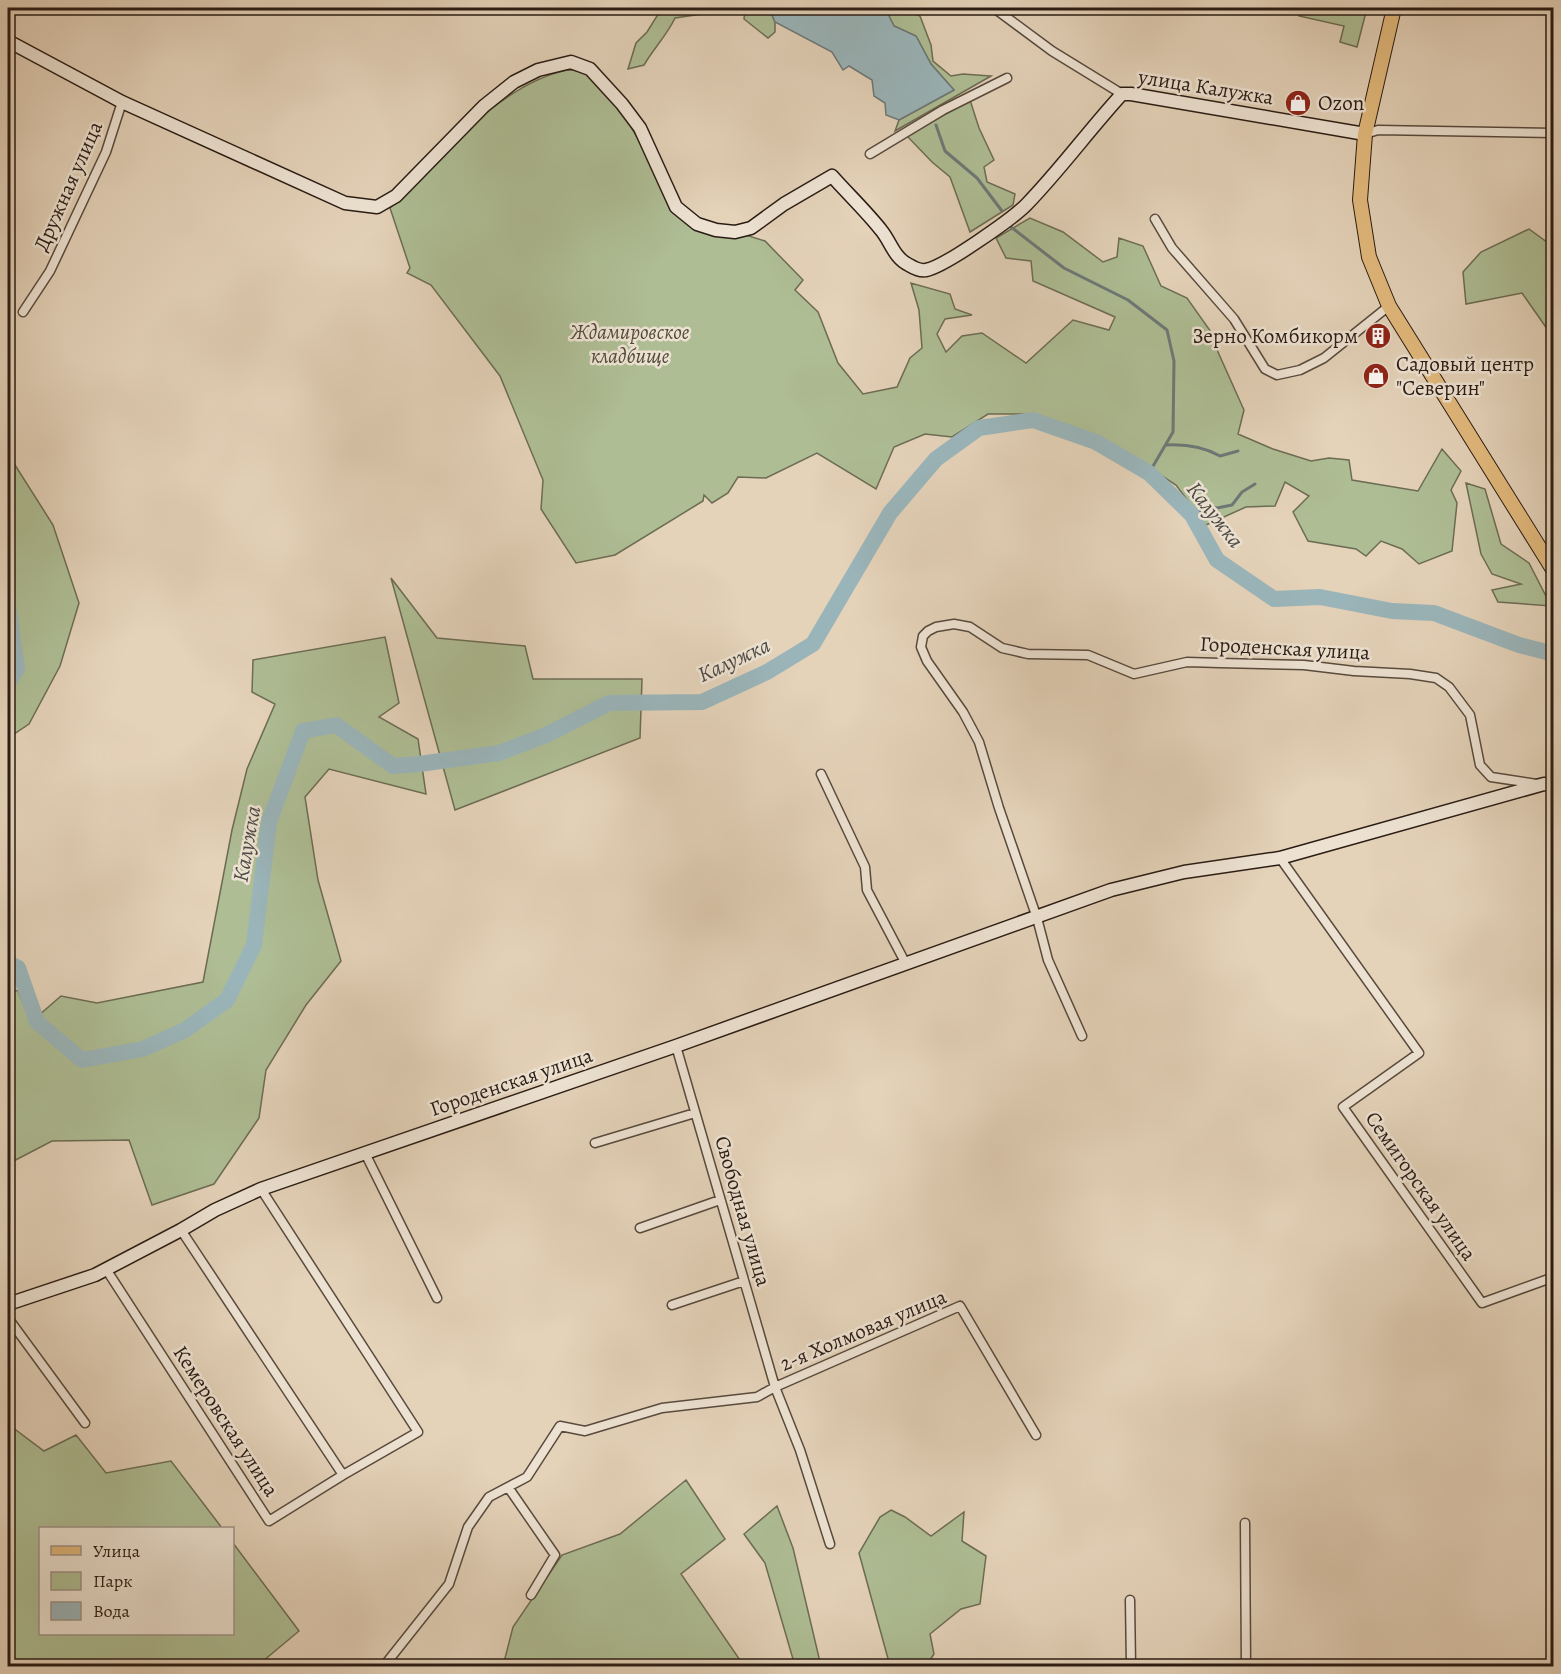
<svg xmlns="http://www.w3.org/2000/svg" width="1561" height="1674" viewBox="0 0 1561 1674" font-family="Alegreya,serif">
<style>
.green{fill:#aebd94;stroke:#6c6c54;stroke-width:1.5}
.water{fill:#9ab5ba;stroke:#6d7878;stroke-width:1.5}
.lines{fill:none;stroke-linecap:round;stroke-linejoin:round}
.stream{stroke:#6d7878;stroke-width:3}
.river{stroke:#9ab5ba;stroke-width:16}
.street-casing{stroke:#584a3d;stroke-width:11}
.secondary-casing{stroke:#2a1c14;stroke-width:15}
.primary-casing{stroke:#2a1c14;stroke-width:16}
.street{stroke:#ede2d2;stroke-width:8}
.secondary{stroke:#ede2d2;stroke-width:12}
.primary{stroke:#e2b97c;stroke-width:14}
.labels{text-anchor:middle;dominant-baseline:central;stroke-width:5;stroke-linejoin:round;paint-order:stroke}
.street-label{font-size:21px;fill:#2a1c14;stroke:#ede2d2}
.poi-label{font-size:21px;fill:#2a1c14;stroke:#ede2d2;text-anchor:start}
.park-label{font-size:21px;font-style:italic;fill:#524c3a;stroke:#ede2d2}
.water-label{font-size:22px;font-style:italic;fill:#4c4a46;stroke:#ede2d2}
</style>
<rect width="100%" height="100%" fill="#e4d2b9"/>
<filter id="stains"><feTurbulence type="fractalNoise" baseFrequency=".00333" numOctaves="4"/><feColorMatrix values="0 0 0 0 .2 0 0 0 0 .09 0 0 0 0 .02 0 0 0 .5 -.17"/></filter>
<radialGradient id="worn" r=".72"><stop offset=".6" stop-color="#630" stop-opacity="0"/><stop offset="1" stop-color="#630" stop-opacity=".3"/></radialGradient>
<path class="green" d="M662,8H722L716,12L675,18C667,35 654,48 644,65L628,69L636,43L647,32Z
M745,8H769L775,22V32L768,38L744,19Z
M885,8H898L920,16L931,45L933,61L951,76L963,74L991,76L895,131L899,120L954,90L931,64L916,36L894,26Z
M1301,8H1367L1357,47L1340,42L1344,26L1299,16Z
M567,70C573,70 580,70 585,73C622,94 655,174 676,213L765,241L803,280L795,290L818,312L838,363L863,394L897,387L910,358L922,348L919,310L911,283L950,294L955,309L972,315L945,319L937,334L946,352L962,336L982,333L1026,363L1073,320L1109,330L1115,317L1033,281L1031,261L1006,258L996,238L1030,218L1063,232L1103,262L1117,257L1119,238L1143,246L1161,286L1187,298L1216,339L1218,352L1244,410L1238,434L1273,449L1311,461L1329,458L1349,460L1352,480L1418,491L1442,449L1461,471L1451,490L1457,503L1452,551L1419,564L1402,549L1381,541L1366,556L1356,549L1308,541L1293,512L1309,496L1285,482L1275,506L1246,507L1206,525L1176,485L1118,447L1035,414H988L952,437L925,434L894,447L876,489L817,453L766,478L738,477L728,493L712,503L704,495L703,501L615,555L576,563L541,509L543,480L500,376L431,285L407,273L410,268L390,208C439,159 497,85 567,70Z
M970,100L979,128L994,160L984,167L987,182L1015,194L1013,205L970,232L950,177L932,162L907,136Z
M1529,229L1548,243V259L1553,260V334L1550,333L1522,293L1466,304L1463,272L1481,252Z
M8,454L53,525L79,603L60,666L29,724L8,738Z
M1466,483L1485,489L1501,544L1529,563L1551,606L1498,602L1492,590L1521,584L1492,574L1481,554Z
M391,578L437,638L525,646L533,679H642L640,738L455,810Z
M385,637L399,703L379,717L418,739L426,794L329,769L305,797L318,880L341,961L306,1005L266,1070L259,1118L214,1184L152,1205L129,1140L52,1141L8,1164V988L18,991L31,1022L61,996L97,1003L203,982L232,830L247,769L275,704L252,692L253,660Z
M8,1424L44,1451L76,1435L106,1473L171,1461L222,1528H40V1634H232L233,1543L299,1631L257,1666H8Z
M686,1480L725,1539L681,1574L744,1666H503L513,1627L562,1555L620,1534Z
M777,1506L793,1548L821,1666H795L765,1563L744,1534Z
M891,1510L905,1517L931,1536L964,1512L962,1541L986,1556L980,1604L961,1609L930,1634L934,1654L926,1666H890L859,1553L880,1517Z"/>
<path class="water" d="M769,8H885L894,26L916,36L931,64L954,90L899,120L886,115L885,103L874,96L872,80L849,66L843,70L832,52L775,22Z"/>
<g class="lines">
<path class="stream" d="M936,125L945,151L977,178L1002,211
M1011,227L1064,268L1128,300L1167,330L1174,361L1173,432L1149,473
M1166,445C1184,444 1204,447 1220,456L1238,451
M1192,515L1206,507L1217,508L1232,505L1242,492L1255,484"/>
<path class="river" d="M8,604L17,669L8,683
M8,963L18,968L37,1022L82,1060L143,1049L185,1030L227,1000L254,945L269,822L303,731L336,725L393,766L419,764L499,753L546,735L609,703L702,702L767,672L813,644L890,513L936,459L979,428L1033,420L1096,442L1149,473L1192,515L1217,560L1274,599L1320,597L1392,611L1434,613L1519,645L1554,654"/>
<g class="street-casing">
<path id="street" d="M994,8L1052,51L1122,94
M1365,134L1378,130L1554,133
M870,154L943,110L1007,78
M1155,219L1172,248L1234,319L1265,369L1277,375L1300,370L1324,358L1389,306
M23,312L50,271L106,152L122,102
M821,774L865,867L867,890L906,964
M1280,858L1419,1053L1343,1107L1482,1303L1554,1277
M1082,1036L1048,960L1037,918L999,808L979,742L963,712L927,661L921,647L923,636L928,631L936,627L954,624L970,627L1002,648L1028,654L1088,655L1134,674L1187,662L1220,663L1304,665L1354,671L1410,674L1436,678L1449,687L1470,715L1480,765L1491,777L1537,784
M676,1046L775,1387L800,1450L830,1544
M595,1143L695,1113
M365,1153L437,1298
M640,1228L720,1200
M181,1230L343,1475
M106,1269L269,1521L343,1475L418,1432L261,1189
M672,1305L744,1281
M8,1318L85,1423
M508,1487L555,1555L531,1595
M1245,1523L1246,1666
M1130,1600L1131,1666
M384,1666L449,1584L468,1527L489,1497L527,1477L560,1426L585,1431L662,1408L757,1397L775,1387L960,1306L1036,1435"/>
</g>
<g class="secondary-casing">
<path id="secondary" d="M8,41L122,102L345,203L377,207L396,196L484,106L514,82L538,70L571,62L590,69L622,104L640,128L676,207L697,224L716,230L735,232L751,228L784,204L832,176C848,194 866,211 881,230C891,242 894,258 909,265C914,268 921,271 926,270C944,267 1012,219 1026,205C1060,170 1089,130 1122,94H1131L1365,134
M8,1304L95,1275L181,1230L215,1210L261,1189L676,1046L1111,890L1184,872L1280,858L1544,784L1554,785"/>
</g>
<g class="primary-casing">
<path id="primary" d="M1394,8L1365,134L1360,200L1369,257L1389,306L1554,571"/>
</g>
<use href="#street" class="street"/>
<use href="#secondary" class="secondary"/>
<use href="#primary" class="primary"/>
</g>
<defs>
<g id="shop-disc" transform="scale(1.35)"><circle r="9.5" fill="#8f2418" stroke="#ede2d2"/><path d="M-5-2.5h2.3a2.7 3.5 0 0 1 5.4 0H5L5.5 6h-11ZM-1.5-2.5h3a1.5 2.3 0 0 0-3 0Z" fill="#fff"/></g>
<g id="building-disc" transform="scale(1.35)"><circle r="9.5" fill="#8f2418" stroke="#ede2d2"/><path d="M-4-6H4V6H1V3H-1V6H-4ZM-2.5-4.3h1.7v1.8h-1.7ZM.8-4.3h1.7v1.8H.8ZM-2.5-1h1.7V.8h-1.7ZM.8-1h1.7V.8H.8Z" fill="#fff"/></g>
</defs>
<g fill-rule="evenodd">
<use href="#shop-disc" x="1298" y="103"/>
<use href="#building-disc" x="1378" y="336"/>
<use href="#shop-disc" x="1376" y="376"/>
</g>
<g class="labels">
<g class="street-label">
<text transform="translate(1206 87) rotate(9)">улица Калужка</text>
<text transform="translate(68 186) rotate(-66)">Дружная улица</text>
<text transform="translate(1285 648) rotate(3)">Городенская улица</text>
<text transform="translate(511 1082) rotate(-19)">Городенская улица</text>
<text transform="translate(1421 1186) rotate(55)">Семигорская улица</text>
<text transform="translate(743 1211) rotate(74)">Свободная улица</text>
<text transform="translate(863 1330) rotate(-23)">2-я Холмовая улица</text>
<text transform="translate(226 1421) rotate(57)">Кемеровская улица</text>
</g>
<g class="poi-label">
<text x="1318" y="103">Ozon</text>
<text x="1358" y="336" text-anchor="end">Зерно Комбикорм</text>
<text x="1396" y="364">Садовый центр<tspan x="1396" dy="24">"Северин"</tspan></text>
</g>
<g class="park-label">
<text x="630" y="332">Ждамировское<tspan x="630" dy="24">кладбище</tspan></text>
</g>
<g class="water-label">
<text transform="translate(1215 515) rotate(52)">Калужка</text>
<text transform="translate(734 660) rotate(-25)">Калужка</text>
<text transform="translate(247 844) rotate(-80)">Калужка</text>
</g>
</g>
<rect width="1561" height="1674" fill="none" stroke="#e4d2b9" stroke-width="30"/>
<rect x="9" y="9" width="1543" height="1656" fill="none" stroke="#2a1c14" stroke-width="3"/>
<rect x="15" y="15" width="1531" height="1644" fill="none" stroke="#2a1c14" stroke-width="1.5"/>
<rect x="39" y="1527" width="195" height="108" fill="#ede2d2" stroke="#9f9386" stroke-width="1.5"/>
<rect x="51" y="1546" width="30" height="9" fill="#e2b97c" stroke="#9f9386" stroke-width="1.5"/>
<text x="93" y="1557" font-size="18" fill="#2a1c14">Улица</text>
<rect x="51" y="1572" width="30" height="18" fill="#aebd94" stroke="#9f9386" stroke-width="1.5"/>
<text x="93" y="1587" font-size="18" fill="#2a1c14">Парк</text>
<rect x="51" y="1602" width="30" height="18" fill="#9ab5ba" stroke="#9f9386" stroke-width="1.5"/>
<text x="93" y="1617" font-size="18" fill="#2a1c14">Вода</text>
<rect width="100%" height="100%" filter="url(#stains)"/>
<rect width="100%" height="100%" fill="url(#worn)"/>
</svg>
